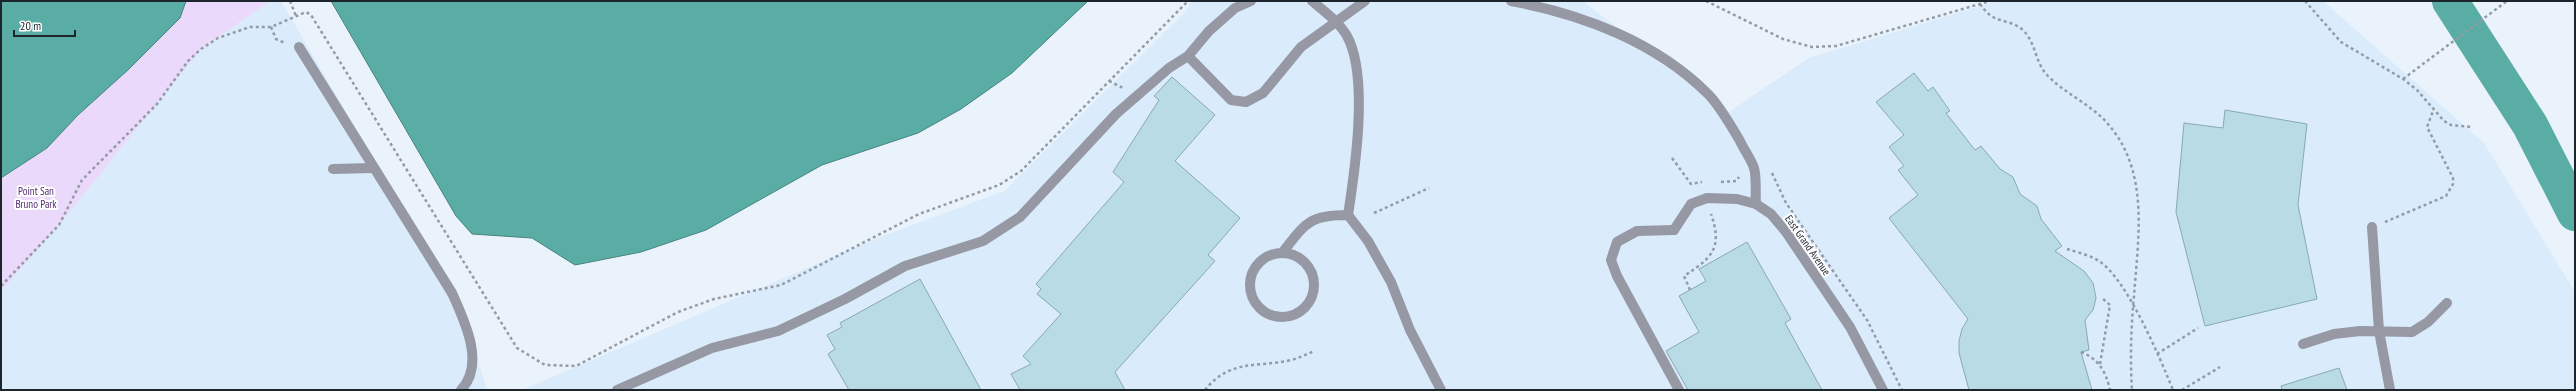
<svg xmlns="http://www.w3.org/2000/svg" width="2576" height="391" viewBox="0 0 2576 391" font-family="'PT Sans Narrow',sans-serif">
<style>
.built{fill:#daebfc}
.green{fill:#ead9fa}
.water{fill:#59ada4;stroke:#478480}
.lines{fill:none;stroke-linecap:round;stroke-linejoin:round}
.river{stroke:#59ada4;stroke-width:36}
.building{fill:#b8dbe5;stroke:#87a9b2}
.path{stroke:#939ca4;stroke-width:2.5;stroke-dasharray:3 3;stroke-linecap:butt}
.service{stroke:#9698a4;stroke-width:10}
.minor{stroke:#9698a4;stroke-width:10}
.labels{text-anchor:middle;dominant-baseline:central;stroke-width:4;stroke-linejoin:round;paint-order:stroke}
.park-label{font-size:11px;fill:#512c6d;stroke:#fff}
.street-label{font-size:11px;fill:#1c242c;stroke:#fff}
</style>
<rect width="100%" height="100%" fill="#eaf3fc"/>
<path class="built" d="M270,1H281L452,293L467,328L487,390H1V260L201,49Z
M1191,1H1583L1727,113L1809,58L1997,1H2323L2484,143L2575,292V390H522L875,239L1004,191L1185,12Z"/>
<path class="green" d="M185,1H270L201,49L59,225L1,291V178L47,148Z"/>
<path class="water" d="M1,1H186L180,18L129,69L78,115L47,148L1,178Z
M331,1H1088L1012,73L961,109L918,133L822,165L706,230L641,252L575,265L532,238L472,234L456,216Z"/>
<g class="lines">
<path class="river" d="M2450,1L2530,125L2575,213"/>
</g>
<path class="building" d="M1914,73L1928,91L1933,87L1950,111L1946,113L1975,150L1981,146L2000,169L2013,177L2020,194L2037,206L2041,219L2062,246L2055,251L2084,271L2093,283L2096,298L2093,310L2085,320L2089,350L2081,352L2092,390H1969L1959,353V341L1962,329L1968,319L1889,218L1918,195L1898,170L1904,166L1889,147L1904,135L1876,102Z
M1172,77L1215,115L1175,161L1240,218L1208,255L1215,261L1115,372L1125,390H1020L1011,374L1031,364L1023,356L1061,314L1037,294L1041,289L1036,284L1124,182L1113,172L1159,100L1154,96Z
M2225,110L2307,124L2298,205L2317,299L2205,326L2176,212L2184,123L2223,128Z
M1747,242L1791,319L1785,323L1822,390H1688L1666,351L1699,332L1679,296L1706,281L1699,269Z
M920,279L981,390H849L828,354L835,349L827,335L842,327L840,323Z
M2339,368L2347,390H2282L2281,386Z"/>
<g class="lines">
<path class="path" d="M290,1L296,16
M1706,1L1783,39L1812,47L1836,46L1990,1
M2305,1L2341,42L2403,79L2417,90L2444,121L2451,125L2471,127
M1980,4C1983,8 1986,12 1990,15C1999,22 2013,21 2023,30C2036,43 2035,62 2047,75C2065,94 2091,104 2108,124C2150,172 2138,238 2134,296C2131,327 2130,359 2132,390
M271,27L276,39L285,43
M2403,79L2507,1
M1109,81L1123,88
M1672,158L1691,184L1702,182
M1772,173L1786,203L1867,320L1902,390
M1721,182L1736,181L1739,177
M1374,213L1429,188
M2385,222L2446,196L2453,184V178L2427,127L2433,111
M2067,249C2077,252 2089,255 2099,261C2127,279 2160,358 2173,390
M1,286L59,225L82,180L157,104L188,61L201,49L218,38L250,27H271L306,12L311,15L517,348L545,365L576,366L678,312L714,299L781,285L919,214L999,185L1021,171L1188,1
M1690,290L1684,276C1712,258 1723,248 1711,214
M2081,352C2099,359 2106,372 2110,390
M2157,354L2198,328
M2100,364L2110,305L2102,298
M1205,390C1229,360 1255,367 1287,361C1297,359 1305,355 1314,351
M2182,390L2220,367"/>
<path class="service" d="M1312,1C1324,11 1339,22 1347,36C1369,76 1355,170 1348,215L1368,241L1391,282L1410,330L1441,390
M1511,1C1582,14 1656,42 1708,94C1720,106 1731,126 1740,141C1744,150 1751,159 1754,168C1757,179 1755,193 1756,204
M1188,56L1231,100L1246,102L1263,93L1301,47L1365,1
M333,169L372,168
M1674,230L1637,231L1617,242L1611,260L1617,276L1679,390
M1282,253C1305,224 1308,215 1348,215
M1250 285a32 32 0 1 1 64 0a32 32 0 1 1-64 0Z
M2303,344L2334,334L2360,331L2412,332L2428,322L2447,303
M617,390L712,348L778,331L845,299L905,266L983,241L1020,217L1116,114L1169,68L1188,56L1209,31L1235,8L1251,1"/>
<path class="minor" d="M299,47L452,293C464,320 486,364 461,390
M2372,227L2379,331L2390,390
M1674,230L1691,204L1707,198L1737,199L1756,204L1771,214L1786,232L1850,327L1883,390"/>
</g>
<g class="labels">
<g class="park-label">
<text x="36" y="191">Point San<tspan x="36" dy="13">Bruno Park</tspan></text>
</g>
<g class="street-label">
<text transform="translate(1808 245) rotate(55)">East Grand Avenue</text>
</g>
</g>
<rect width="2576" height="391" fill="none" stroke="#1c242c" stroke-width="4"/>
<path d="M14 30v6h61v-6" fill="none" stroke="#1c242c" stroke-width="2"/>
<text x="20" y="30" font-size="12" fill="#1c242c" stroke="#ffffff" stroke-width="3" paint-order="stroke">20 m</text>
</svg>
